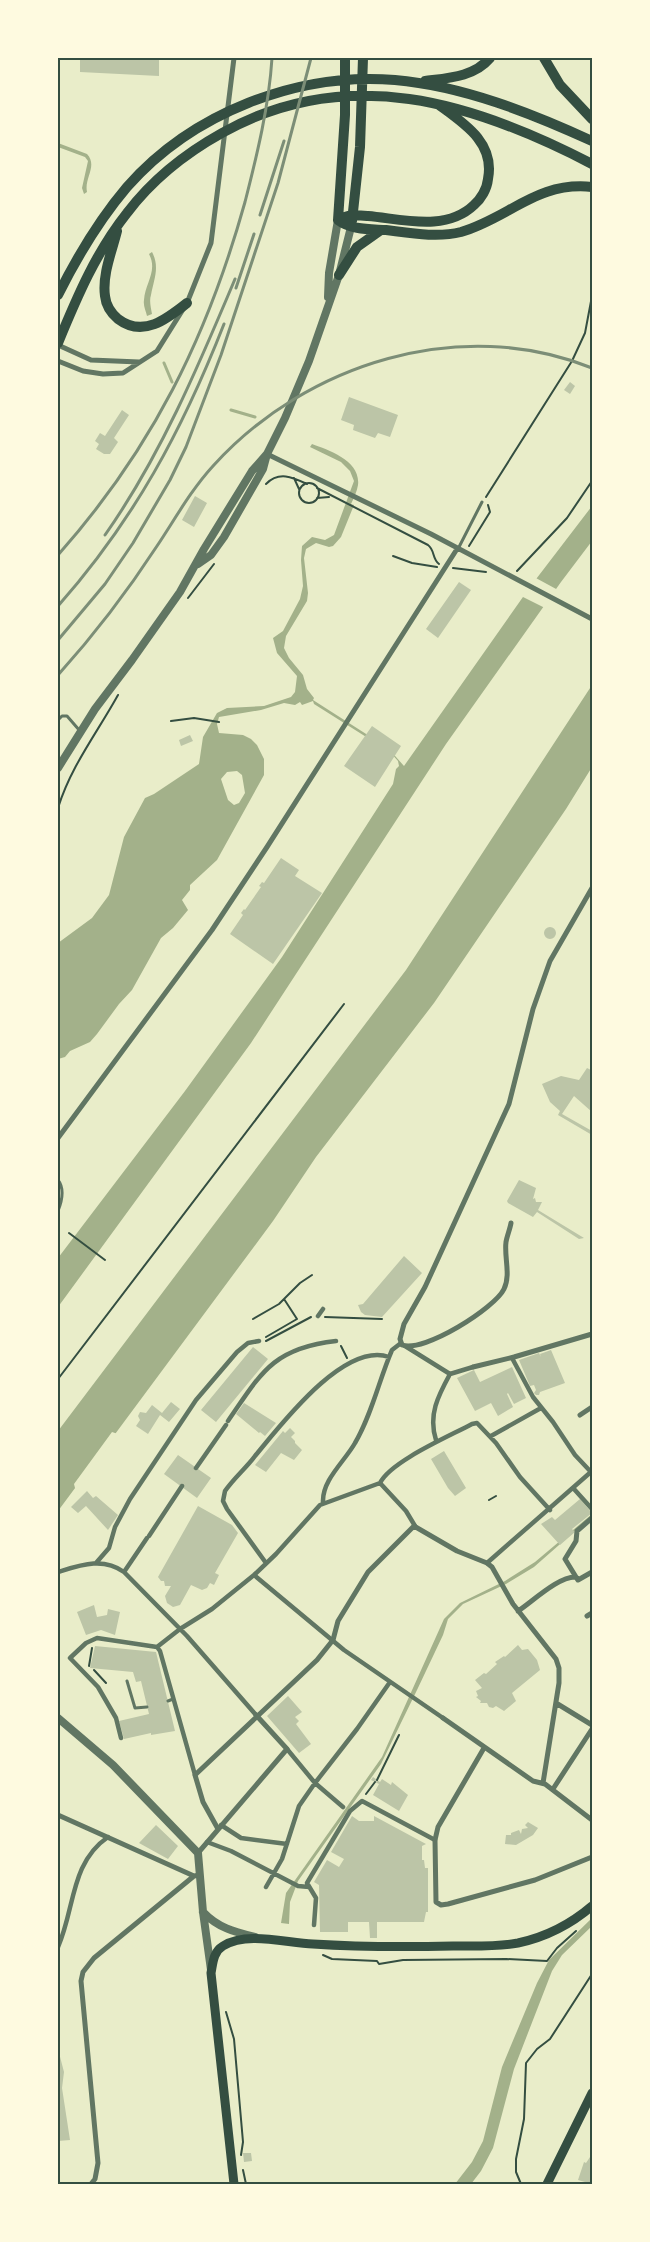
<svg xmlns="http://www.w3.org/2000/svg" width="650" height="2242" viewBox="0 0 650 2242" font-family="Signika,sans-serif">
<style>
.water{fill:#a3b18a;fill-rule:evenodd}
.pier{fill:#e9edc9}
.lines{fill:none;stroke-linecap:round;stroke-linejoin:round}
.stream{stroke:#a3b18a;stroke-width:3}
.building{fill:#bcc5a7}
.path{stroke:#344e41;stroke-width:2}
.service{stroke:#617663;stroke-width:3}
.pedestrian{stroke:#617663;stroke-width:4.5}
.minor{stroke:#617663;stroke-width:5}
.tertiary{stroke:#617663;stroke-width:8}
.secondary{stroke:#344e41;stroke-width:9}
.primary{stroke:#344e41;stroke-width:10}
.rail{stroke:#7c8e77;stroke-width:3}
.neatline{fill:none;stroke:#344e41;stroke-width:2}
</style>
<rect width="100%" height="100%" fill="#e9edc9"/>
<path class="water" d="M58,143L87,154C98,166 84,178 87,192L84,194L82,188L88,161L85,157L58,147Z
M152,252C160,267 154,279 151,295C149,301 151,308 152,314L147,316C146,311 143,306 144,300C145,283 158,271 149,254Z
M312,444C329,450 361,461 358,485C357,491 354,498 351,504L354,505L341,537L333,546L329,547L316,543L306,549L304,558L308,593L307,601L286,636L284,648L289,658L303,675L307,689L314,698L313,700L388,748L404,766L530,587L592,506V541L561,582L446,744L251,1043L58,1307V1258L185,1091L282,957L393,784L396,769L399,766L398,761L390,752L314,704L313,701L302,705L300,702L295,705L284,703L261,710L219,717L217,724L219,733L243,735L251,739L257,745L264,759V775L217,860L190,885V890L182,900L188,910L173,928L161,938L132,990L119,1004L97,1034L90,1042L70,1051L65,1057L58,1059V943L92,918L109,895L124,837L145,798L154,794L199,764L203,737L217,713L227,708L264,706L291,697L295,692L297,676L277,653L273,638L283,631L300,599L303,586L301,560L302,546L312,537L325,540L334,535L354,481L350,471L341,462L310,447ZM237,771L242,775L245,793L239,803L234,805L228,800L221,779L227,772Z
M592,685V767L566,809L434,1003L316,1157L273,1221L58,1511V1431L406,970Z
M592,1514V1516L534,1567L506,1584L463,1604L448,1619L443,1635L417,1690L381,1764L298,1881L290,1902L289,1924L281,1923L286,1893L382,1757L444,1619L460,1603L505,1581L535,1562Z
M592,1918V1926L562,1955L552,1971L514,2069L493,2148L481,2171L471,2184H455L472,2162L483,2141L502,2067L537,1983L549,1960Z"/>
<path class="pier" d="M534,577L558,590L545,608L521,596Z
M112,1432L118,1434L76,1492L74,1484Z"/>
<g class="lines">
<path class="stream" d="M164,363L172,382
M231,410L255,417"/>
</g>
<path class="building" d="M80,58H159V76L80,72Z
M570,382L575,386L570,394L564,390Z
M349,397L398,415L390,437L378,433L375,438L353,430L354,425L341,420Z
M122,410L129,415L114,438L118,442L110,454H104L96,449L99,444L95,441L100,433L105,436Z
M195,496L207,503L194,527L182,520Z
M459,582L471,590L438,638L426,629Z
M372,726L401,746L375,787L344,766Z
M190,735L193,741L181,746L179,740Z
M281,858L299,870L295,876L322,893L273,964L230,934L243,915L241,913L244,909L245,910L261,887L259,886L262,882L264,883Z
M544 933a6 6 0 1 1 12 0a6 6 0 1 1-12 0Z
M587,1068L591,1070L592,1068V1112L574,1096L562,1114L592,1131V1135L558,1115L560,1111L550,1102L542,1084L561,1076L579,1080Z
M519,1180L536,1188L533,1199L535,1198L536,1202H542L538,1210L584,1238L579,1239L537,1212L533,1217L508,1203L507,1201Z
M404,1256L422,1273L382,1317L365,1315L361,1312L358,1305L363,1304Z
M253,1347L268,1359L216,1422L201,1410Z
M551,1350L565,1383L540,1392L539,1395H536L534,1393L536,1390L534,1385L530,1386L519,1360L539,1353L541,1357L540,1354Z
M512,1367L526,1398L514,1404L508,1393L507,1394L513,1407L498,1416L491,1403L475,1411L457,1378L474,1370L480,1382Z
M171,1402L180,1409L169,1422L160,1415L148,1434L136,1426L140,1420L138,1416L140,1412L146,1413L152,1405L162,1413Z
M244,1403L276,1423L265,1436L260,1432L259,1433L236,1414Z
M290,1428L295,1433L291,1437L295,1441V1443L302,1450L294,1460L281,1453L266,1472L255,1465L283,1431L285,1433Z
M444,1451L466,1488L455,1496L448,1488L431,1459Z
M178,1455L211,1478L197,1498L164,1474Z
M87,1491L93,1498L96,1496L118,1515L108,1530L86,1506L78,1513L71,1507Z
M580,1499L592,1513L572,1529L575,1532L560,1545L541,1524L552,1517L555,1520Z
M198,1506L232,1525L238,1533L215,1573L219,1575L214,1585L210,1583L207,1588L202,1590L191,1585L180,1605L173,1607L167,1603L165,1596L171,1586H165L164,1581H161L158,1577Z
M94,1605L97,1617L107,1615L108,1609L120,1612L115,1635L101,1630L86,1635L77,1612Z
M518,1645L522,1650L528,1649L537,1660L540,1670L512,1693L516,1701L504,1711L496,1706L493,1708L489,1707L487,1703H480L481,1701L476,1697L478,1696L476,1691L482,1688L475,1680L484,1673L486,1674L497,1664L495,1662L504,1656L505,1657Z
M95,1646L156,1652L175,1731L151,1735V1733L124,1739L119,1721L149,1714L141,1681L136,1682L133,1672L90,1668Z
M288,1696L302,1712L295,1717L299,1721L296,1724L311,1744L299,1753L267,1716Z
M373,1777L380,1782L382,1779L391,1785L392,1782L408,1795L399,1811L373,1795L379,1784L371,1780Z
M352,1816L359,1821H374V1816L426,1844L422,1846V1860H424L425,1868H428V1912H426L424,1922H377V1938H370L369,1922H348V1932H320L319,1885L314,1882L327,1860L339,1867L344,1859L331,1852Z
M528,1822L538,1828L533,1835L516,1845L505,1844L506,1835H511V1833L519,1830L521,1834L522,1829L528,1828L525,1825Z
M156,1825L178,1846L168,1859L139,1843Z
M58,2049L64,2072L62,2088L70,2140L58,2141Z
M243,2153H251L252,2161L244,2162Z
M590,2157L592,2158V2184L578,2180L584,2162L586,2163Z"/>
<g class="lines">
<path class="path" d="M58,74V58
M294,478L299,489
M299 493a10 10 0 1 1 20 0a10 10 0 1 1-20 0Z
M266,484C279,471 292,477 307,484
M317,488L428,545C435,550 432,559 439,564
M486,497L572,361L585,333L592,296
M317,498L329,497
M469,546L490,512L488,505
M393,556L412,563L437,567
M453,568L486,572
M517,571L567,518L592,481
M188,598L214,564
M171,721L194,718L219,722
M58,808C71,766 97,733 118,695
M69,1233L105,1260
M325,1317L382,1319
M253,1319L279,1304L300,1283L312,1275
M266,1337L297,1319L284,1299
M266,1341L311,1317
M341,1346L347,1358
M58,1379L344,1004
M489,1500L496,1496
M89,1666L92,1648
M94,1670L106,1683
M377,1780L399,1735
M366,1794L375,1782
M323,1955L332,1959L377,1961L379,1964L403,1960L506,1959L547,1961L557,1948L576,1931
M226,2012L234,2039L243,2142L241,2155
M243,2170L246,2184
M521,2184L516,2172V2159L524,2119L526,2063L537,2049L550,2039L592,1974"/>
<path class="service" d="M458,549L482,502
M58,720L62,716H67L80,731
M58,1180C65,1189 62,1201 58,1211
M127,1681L135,1708L147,1707
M168,1701L173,1699"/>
<path class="pedestrian" d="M318,1316L323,1309
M405,1346L450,1374
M512,1358L533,1397L553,1422L575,1455L591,1472
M450,1374L473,1367
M228,1421C261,1373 273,1348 336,1341
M491,1436L541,1408
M436,1440C428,1415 438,1396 450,1374
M196,1468L226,1425
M380,1483C391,1461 450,1436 472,1424L477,1423L496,1443L520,1477L550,1510
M380,1483L406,1511L415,1526
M574,1489L592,1509
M323,1502C322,1480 345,1461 355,1443C372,1414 379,1380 392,1350L401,1343
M149,1536L182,1486
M96,1563L109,1548L115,1527L130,1499L196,1400L237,1352L248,1343L259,1341
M266,1563L227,1509L223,1501L225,1491C233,1479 246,1468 255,1456C280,1426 344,1341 389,1357
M487,1563L592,1471
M58,1572C81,1565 103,1557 124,1572L187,1636L256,1715
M124,1572L147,1538
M254,1575L344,1650L443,1718
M157,1647L180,1629L212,1609L254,1575L276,1554L320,1505L380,1483
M157,1647L160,1651L195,1775
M121,1738L116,1718L98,1687L70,1658L86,1643L97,1638L157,1647
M287,1749L315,1783L357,1729L390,1682
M221,1825L241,1838L287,1844
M207,1842L231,1851L298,1886L309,1887
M266,1887L282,1859L299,1806L315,1783L343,1807
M314,1925L316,1898L307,1883L350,1811L362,1801L435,1840
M58,1947C75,1909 70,1863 108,1837"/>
<path class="minor" d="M58,345L91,360L139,362
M58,361L83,371L103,374L123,373L157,351L187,303L211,243L234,58
M267,454L431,534L592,619
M58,1138L212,930L267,847L457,549
M511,1223C510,1229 507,1236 506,1242C504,1257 511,1275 504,1289C495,1308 424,1353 402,1345L400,1339L404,1324L425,1287L509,1104L533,1009L550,961L592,888
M473,1367L514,1357L592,1334
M580,1415L592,1407
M576,1577L565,1559L576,1541L577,1531L592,1518
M518,1611C533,1601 559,1576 576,1577L578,1580L592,1572
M587,1616L592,1613
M556,1703L592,1725
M443,1718L533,1781L545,1784L592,1820
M484,1748L438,1827L435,1840L436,1902L441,1905L448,1904L535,1880L592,1857
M553,1789L592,1729
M58,1815L194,1876
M218,1829L203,1802L195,1775L317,1660L333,1640L338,1621L368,1572L414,1526L457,1551L487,1563L492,1567L513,1604L556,1659L559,1668V1683L543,1783
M198,1853L287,1749L256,1715
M91,2184L95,2179L98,2163L81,1981L83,1972L94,1958L194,1876L200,1875"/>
<path class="tertiary" d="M328,297L329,273L338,220
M198,564L211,555L224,537L263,469L267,454L285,418L309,361L339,275L351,227
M58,768L95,709L132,660L180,592L204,549L252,471L267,454
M58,1718L113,1765L198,1853L203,1912L211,1970
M203,1912C218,1928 235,1932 255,1937"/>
<path class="secondary" d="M234,2184L211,1973C213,1963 213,1952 223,1946C247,1931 286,1943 313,1944C359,1947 407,1947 453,1946C475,1946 497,1947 518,1943C546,1937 571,1924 592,1906
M547,2184L592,2093"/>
<path class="primary" d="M544,58L560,85L592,119
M425,81C448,78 474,77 490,58
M338,220C348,214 357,215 368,216C402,219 446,232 474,205C481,199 487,189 488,179C495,143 465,124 439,105
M338,220C351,230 370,229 386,230C410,233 437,238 461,232C509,218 537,181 592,187
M338,220L345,115V58
M352,221L360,147L363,58
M117,231C112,251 102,275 105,296C106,306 111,313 118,319C143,338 167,319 187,303
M339,275L357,247L381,230
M58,295C77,257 99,220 127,187C192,113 297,72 395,80C463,86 531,113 592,141
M58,343C77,297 96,252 127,213C152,180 186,153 222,133C347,63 473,102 592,164"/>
<path class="rail" d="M260,215L284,141
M236,288L254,234
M105,535C160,457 198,367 235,279
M58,555C152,449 207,338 245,202C257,155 269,106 272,58
M58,606C134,520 182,431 224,324
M58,640L105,584L133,543L170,480L186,447L221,355L278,183L311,58
M58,675C94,635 127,592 157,546C175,519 191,490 213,466C306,363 461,315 592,368"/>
</g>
<rect width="650" height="2242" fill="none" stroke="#fefae0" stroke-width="118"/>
<rect x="59" y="59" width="532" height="2124" class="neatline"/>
</svg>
